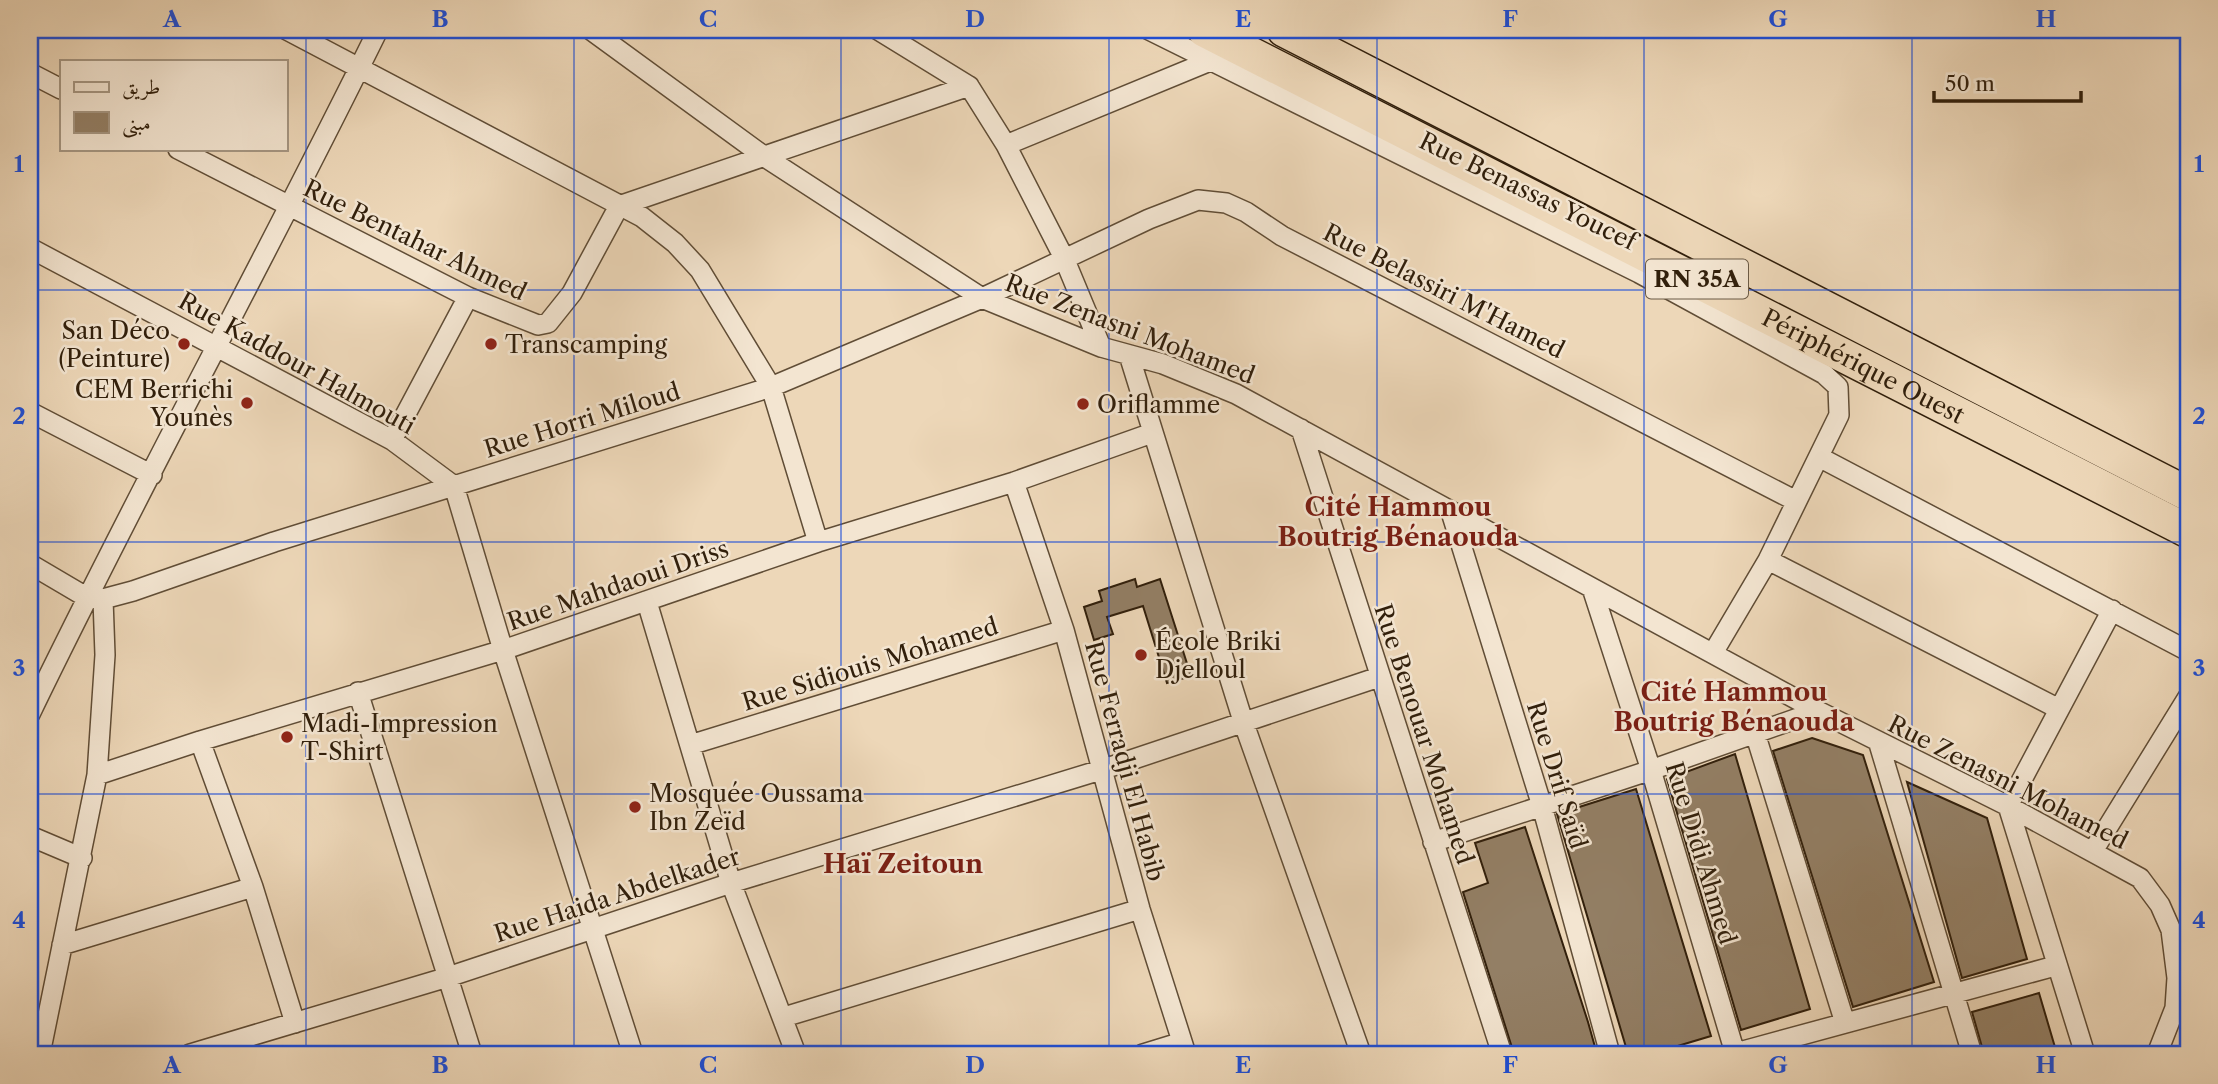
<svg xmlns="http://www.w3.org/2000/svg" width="2218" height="1084" viewBox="0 0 2218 1084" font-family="'Libre Caslon Text',Amiri,serif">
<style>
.building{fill:#937f65;stroke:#311f0b;stroke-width:2}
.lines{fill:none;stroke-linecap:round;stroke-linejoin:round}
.minor-casing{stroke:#604d36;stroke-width:22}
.trunk-casing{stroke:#311f0b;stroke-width:36}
.minor{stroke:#f3e5d1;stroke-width:19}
.trunk{stroke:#edd7b8;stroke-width:33}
.grid{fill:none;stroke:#1d4ed8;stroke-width:2;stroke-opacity:0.55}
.poi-dot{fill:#8f2418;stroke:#f3e5d1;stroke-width:2.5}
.labels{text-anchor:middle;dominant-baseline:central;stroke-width:5;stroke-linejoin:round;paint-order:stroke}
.shield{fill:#f3e5d1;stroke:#6b5a46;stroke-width:2}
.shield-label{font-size:23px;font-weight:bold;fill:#311f0b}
.street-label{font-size:24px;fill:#311f0b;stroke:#f3e5d1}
.poi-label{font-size:24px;fill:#311f0b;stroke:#f3e5d1;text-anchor:start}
.neighbourhood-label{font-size:26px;font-weight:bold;fill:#7a1f14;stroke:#f3e5d1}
.neatline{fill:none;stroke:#1d4ed8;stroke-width:2.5}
.grid-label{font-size:23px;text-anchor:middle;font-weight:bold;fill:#1d4ed8}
</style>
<rect width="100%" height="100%" fill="#edd7b8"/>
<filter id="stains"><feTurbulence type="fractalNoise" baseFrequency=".00286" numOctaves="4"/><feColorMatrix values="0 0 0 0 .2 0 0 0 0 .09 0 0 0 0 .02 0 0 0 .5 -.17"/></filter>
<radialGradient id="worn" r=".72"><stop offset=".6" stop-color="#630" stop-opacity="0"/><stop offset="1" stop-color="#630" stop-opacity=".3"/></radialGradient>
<path class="building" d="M1135,579L1137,587L1160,579L1191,676L1167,683L1143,606L1107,617L1113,634L1094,640L1084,607L1102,601L1099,591Z
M1812,738L1863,755L1934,982L1853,1007L1773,751Z
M1735,754L1810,1009L1741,1030L1667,779Z
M1907,782L1987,818L2027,959L1962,978Z
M1636,789L1711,1036L1651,1054H1628L1557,814Z
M1525,827L1588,1022L1597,1054H1514L1463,892L1488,883L1475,843Z
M2039,993L2057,1054H1984L1972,1012Z"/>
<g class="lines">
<g class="minor-casing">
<path id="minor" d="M287,30L642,217L675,243L700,270L771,387L818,542
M591,30L765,157L982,298L1101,347L1163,364L1236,394L1818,711L2008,806L2140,878L2160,905L2171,930L2177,978L2175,1008L2157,1054
M878,30L969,86L1006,145L1064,258L1101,347
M1149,30L1639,273L1824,374L1838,387L1839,415L1768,560L1713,653
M30,73L61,89
M1006,145L1210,61
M178,149L468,297L538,325L548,323L572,293L619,206L969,86
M30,248L392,440L454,486L503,650L633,1054
M1129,355L1243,721L1361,1054
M30,412L152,475
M1301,429L1502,1054
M392,440L468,297
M1819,457L2188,651
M1014,482L1064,630L1140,909L1186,1054
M1451,512L1542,806L1610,1054
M1768,560L2059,709
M30,564L86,597L103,599L133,591L274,542L771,387L982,298L1149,219L1198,200L1226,203L1246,212L1282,236L1796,501
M1592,588L1651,770L1735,1053
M647,602L731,883L796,1054
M358,692L472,1054
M30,714C141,484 265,260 378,30
M1755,733L1845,1023
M200,741L253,887L295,1023
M1879,744L1972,1054
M690,745L1064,630
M97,775L200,741L503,650L818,542L1014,482L1152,433
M30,836L82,858
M1433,842L1651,770L1818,711
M2093,851L2188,697
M62,945L253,887
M784,1017L1140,909
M40,1054L97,775L105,655L103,599
M190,1054L448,977L731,883L1104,769L1379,677
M1143,1054L1182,1042
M1732,1054L2055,966
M2085,1054L2008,806L2112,610"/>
</g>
<g class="trunk-casing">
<g id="trunk">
<path id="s1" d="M1204,30L2188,531"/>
<path d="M1284,30L2188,494"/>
</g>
</g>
<use href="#minor" class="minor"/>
<use href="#trunk" class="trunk"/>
</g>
<path class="grid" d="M306,30V1054M574,30V1054M841,30V1054M1109,30V1054M1377,30V1054M1644,30V1054M1912,30V1054M30,290H2188M30,542H2188M30,794H2188"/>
<g class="poi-dot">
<circle cx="184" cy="344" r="7"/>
<circle cx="491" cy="344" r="7"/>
<circle cx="247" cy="403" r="7"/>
<circle cx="1083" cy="404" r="7"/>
<circle cx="1141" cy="655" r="7"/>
<circle cx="287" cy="737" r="7"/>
<circle cx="635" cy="807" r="7"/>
</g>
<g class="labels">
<rect class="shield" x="1646" y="259.5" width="102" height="39" rx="5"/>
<g class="shield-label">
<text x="1697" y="279">RN 35A</text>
</g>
<g class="street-label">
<text transform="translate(1528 191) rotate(26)">Rue Benassas Youcef</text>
<text transform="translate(415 240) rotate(26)">Rue Bentahar Ahmed</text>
<text transform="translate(1444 291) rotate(27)">Rue Belassiri M'Hamed</text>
<text transform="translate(1130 329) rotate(21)">Rue Zenasni Mohamed</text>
<text transform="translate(297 363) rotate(29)">Rue Kaddour Halmouti</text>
<text stroke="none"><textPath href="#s1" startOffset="740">Périphérique Ouest</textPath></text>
<text transform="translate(582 420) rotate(-17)">Rue Horri Miloud</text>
<text transform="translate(618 585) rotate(-19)">Rue Mahdaoui Driss</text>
<text transform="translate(870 664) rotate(-17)">Rue Sidiouis Mohamed</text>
<text transform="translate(1424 734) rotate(72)">Rue Benouar Mohamed</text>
<text transform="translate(1125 761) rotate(75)">Rue Ferradji El Habib</text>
<text transform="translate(1557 775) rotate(73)">Rue Drif Saïd</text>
<text transform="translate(2008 782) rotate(27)">Rue Zenasni Mohamed</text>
<text transform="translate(1701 853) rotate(73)">Rue Didi Ahmed</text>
<text transform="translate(617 895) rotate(-18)">Rue Haida Abdelkader</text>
</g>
<g class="poi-label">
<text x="170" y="330" text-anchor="end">San Déco<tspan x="170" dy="28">(Peinture)</tspan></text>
<text x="505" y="344">Transcamping</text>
<text x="233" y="389" text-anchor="end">CEM Berrichi<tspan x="233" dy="28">Younès</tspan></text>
<text x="1097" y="404">Oriflamme</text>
<text x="1155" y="641">École Briki<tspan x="1155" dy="28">Djelloul</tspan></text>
<text x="301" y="723">Madi-Impression<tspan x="301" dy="28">T-Shirt</tspan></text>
<text x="649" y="793">Mosquée Oussama<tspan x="649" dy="28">Ibn Zeïd</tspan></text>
</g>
<g class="neighbourhood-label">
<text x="1398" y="507">Cité Hammou<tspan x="1398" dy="30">Boutrig Bénaouda</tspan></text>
<text x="1734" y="692">Cité Hammou<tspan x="1734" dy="30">Boutrig Bénaouda</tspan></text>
<text x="903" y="864">Haï Zeitoun</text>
</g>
</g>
<rect width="2218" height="1084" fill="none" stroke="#edd7b8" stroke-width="77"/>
<rect x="60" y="60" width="228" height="91" fill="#f3e5d1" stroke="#a59682" stroke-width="2"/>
<rect x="74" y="82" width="35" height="10" fill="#f3e5d1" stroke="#a59682" stroke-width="2"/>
<text x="122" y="94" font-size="21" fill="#311f0b">طريق</text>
<rect x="74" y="112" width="35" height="21" fill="#937f65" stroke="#a59682" stroke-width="2"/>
<text x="122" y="130" font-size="21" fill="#311f0b">مبنى</text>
<path d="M1934 91v10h147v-10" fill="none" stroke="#311f0b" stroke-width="3.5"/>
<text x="1945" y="91" font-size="21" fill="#311f0b" stroke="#f3e5d1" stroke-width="5" paint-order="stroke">50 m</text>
<rect x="38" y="38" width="2142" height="1008" class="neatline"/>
<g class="grid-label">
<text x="172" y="27">A</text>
<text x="440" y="27">B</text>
<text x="708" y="27">C</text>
<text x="975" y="27">D</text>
<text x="1243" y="27">E</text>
<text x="1510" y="27">F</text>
<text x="1778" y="27">G</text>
<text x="2046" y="27">H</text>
<text x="19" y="172">1</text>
<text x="2199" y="172">1</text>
<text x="19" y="424">2</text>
<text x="2199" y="424">2</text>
<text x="19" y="676">3</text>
<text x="2199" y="676">3</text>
<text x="19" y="928">4</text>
<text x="2199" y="928">4</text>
<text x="172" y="1073">A</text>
<text x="440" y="1073">B</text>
<text x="708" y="1073">C</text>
<text x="975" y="1073">D</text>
<text x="1243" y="1073">E</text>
<text x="1510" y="1073">F</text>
<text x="1778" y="1073">G</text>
<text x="2046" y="1073">H</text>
</g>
<rect width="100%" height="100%" filter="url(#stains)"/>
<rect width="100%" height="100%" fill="url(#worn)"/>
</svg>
